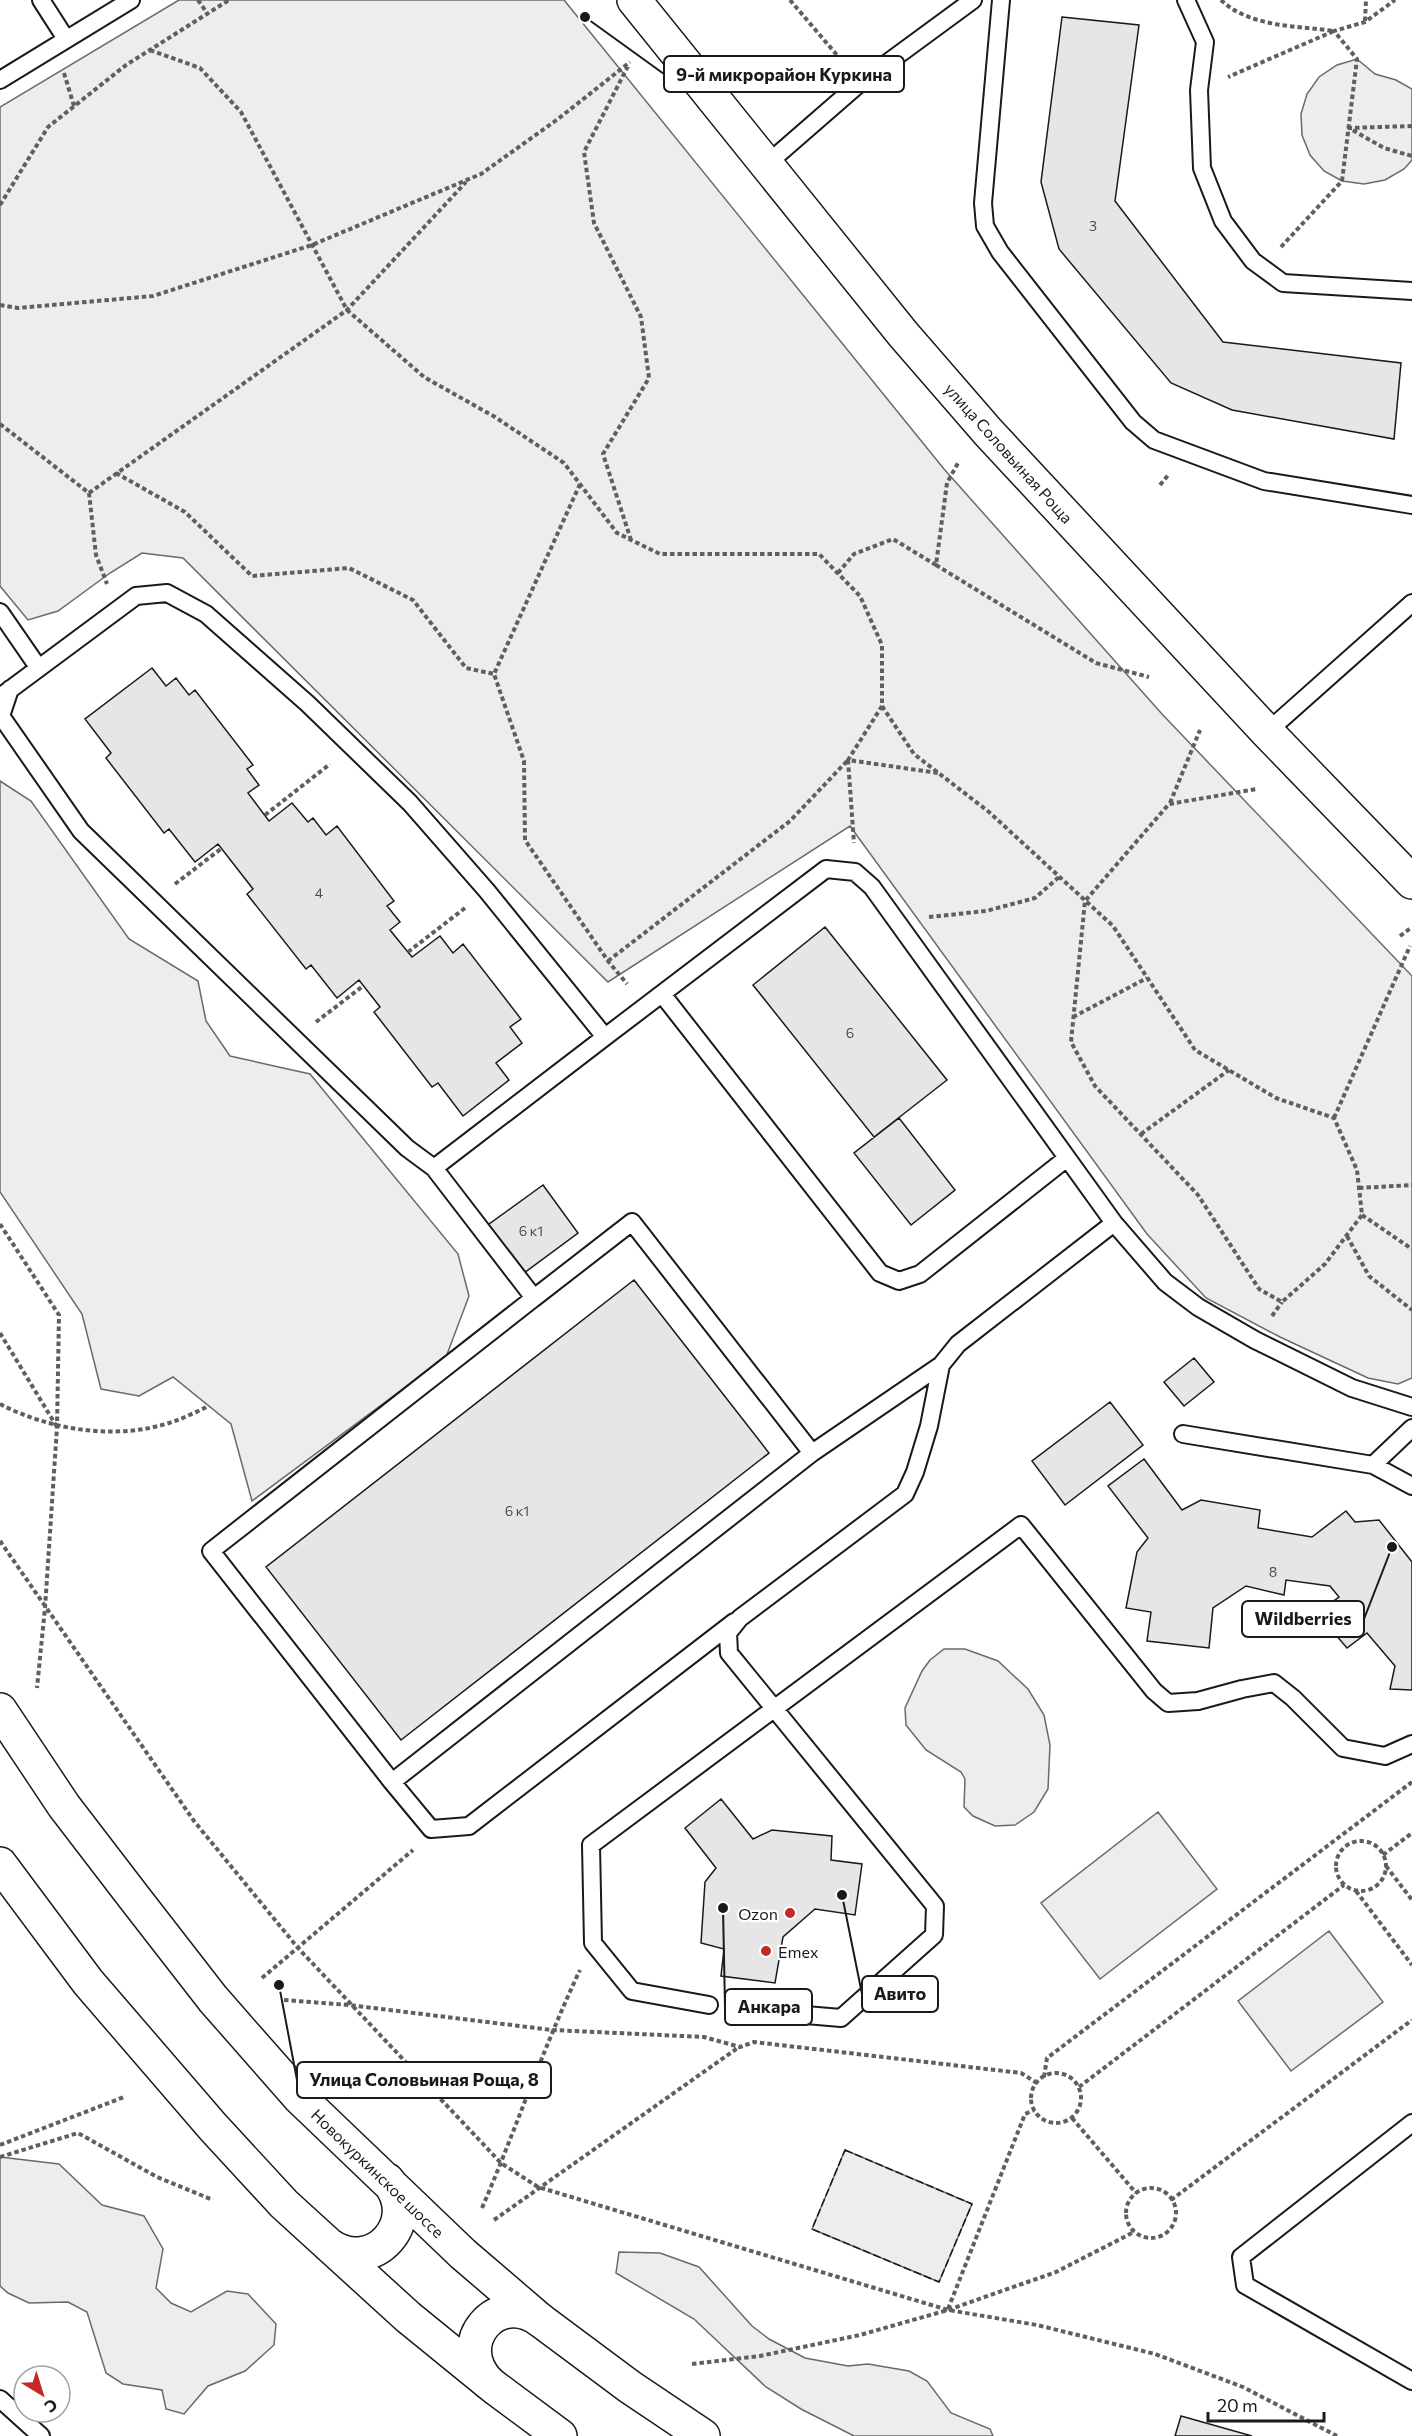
<svg xmlns="http://www.w3.org/2000/svg" width="1412" height="2436" viewBox="0 0 1412 2436" font-family="Commissioner,sans-serif">
<style>
.built{fill:#ededed;stroke:#6a6a6a;stroke-width:1.5}
.building{fill:#e6e6e6;stroke:#1a1a1a;stroke-width:1.5}
.lines{fill:none;stroke-linecap:round;stroke-linejoin:round}
.service-casing{stroke:#1a1a1a;stroke-width:20}
.minor-casing{stroke:#1a1a1a;stroke-width:36}
.tertiary-casing{stroke:#1a1a1a;stroke-width:36}
.secondary-casing{stroke:#1a1a1a;stroke-width:36}
.path{stroke:#5f5f5f;stroke-width:4;stroke-dasharray:4.5 3;stroke-linecap:butt}
.service{stroke:#fff;stroke-width:16}
.minor{stroke:#fff;stroke-width:33}
.tertiary{stroke:#fff;stroke-width:33}
.secondary{stroke:#fff;stroke-width:33}
.fence{stroke:#1a1a1a;stroke-width:1.5;stroke-dasharray:8 3;stroke-linecap:butt}
.poi-dot{fill:#c62828;stroke:#fff;stroke-width:2}
.labels{text-anchor:middle;dominant-baseline:central;stroke-width:4.5;stroke-linejoin:round;paint-order:stroke}
.number-label{font-size:14px;fill:#4d4d4d}
.street-label{font-size:16px;fill:#1a1a1a;stroke:#fff}
.poi-label{font-size:16px;fill:#1a1a1a;stroke:#fff;text-anchor:end}
.leader{fill:none;stroke:#1a1a1a;stroke-width:2}
.callout-dot{fill:#1a1a1a;stroke:#fff;stroke-width:2}
.callout{fill:#fff;stroke:#1a1a1a;stroke-width:2}
.callout-label{font-size:18px;text-anchor:middle;font-weight:bold;fill:#1a1a1a}
</style>
<rect width="100%" height="100%" fill="#fff"/>
<path class="built" d="M179,0H564L944,469L1162,714L1412,976V1378L1398,1384L1368,1378L1280,1337L1206,1298L1147,1234L850,826L608,982L183,558L142,553L110,573L58,611L28,620L0,586V107Z
M1357,59L1375,74L1396,80L1412,89V160L1404,169L1385,180L1364,184L1342,181L1324,171L1310,155L1302,135L1301,114L1307,94L1319,77L1337,65Z
M0,781L31,801L129,939L198,981L206,1021L230,1056L310,1074L458,1254L469,1296L446,1357L252,1501L231,1424L173,1377L139,1396L101,1389L82,1314L0,1192Z
M944,1649H965L998,1661L1028,1689L1044,1715L1050,1745L1048,1789L1034,1812L1015,1825L995,1826L973,1816L964,1807L965,1779L961,1772L926,1750L906,1725L905,1708L922,1671L930,1660Z
M1158,1812L1217,1889L1100,1979L1041,1903Z
M1329,1931L1383,2002L1291,2071L1238,2001Z
M845,2150L972,2204L939,2282L812,2229Z
M0,2157L59,2164L102,2205L144,2216L163,2249L156,2288L171,2303L191,2312L227,2291L248,2294L276,2324L274,2345L245,2371L208,2386L184,2414L166,2409L162,2390L123,2384L106,2373L87,2312L68,2302L29,2303L8,2293L0,2286Z
M619,2252L660,2253L699,2267L752,2326L769,2339L805,2358L848,2366L868,2364L909,2371L927,2381L951,2413L990,2429L993,2436H854L801,2409L766,2387L694,2319L616,2273Z"/>
<path class="building" d="M1062,17L1139,25L1115,201L1223,342L1401,363L1394,439L1232,410L1171,383L1059,249L1041,182Z
M152,668L166,686L176,678L189,695L195,690L253,765L247,769L259,785L248,793L269,821L292,803L308,822L313,818L326,835L337,826L394,901L387,906L400,922L390,930L412,957L440,936L453,953L463,944L521,1019L510,1027L522,1043L496,1063L509,1080L463,1116L438,1083L432,1087L374,1012L380,1007L359,980L337,998L311,965L306,969L247,894L253,889L218,844L195,862L169,829L164,833L106,758L111,753L85,719Z
M825,927L947,1080L874,1137L753,985Z
M899,1118L955,1190L911,1225L854,1153Z
M543,1185L578,1233L520,1276L485,1227Z
M634,1280L769,1453L401,1740L266,1567Z
M1194,1358L1214,1382L1184,1406L1164,1382Z
M1110,1402L1143,1445L1065,1505L1032,1461Z
M1144,1459L1182,1510L1201,1500L1260,1510L1258,1528L1312,1537L1346,1511L1355,1522L1379,1520L1412,1562V1690L1390,1689L1395,1666L1367,1633L1347,1648L1317,1613L1339,1597L1330,1586L1286,1580L1284,1595L1246,1586L1213,1608L1209,1648L1147,1641L1151,1612L1126,1608L1137,1552L1148,1538L1108,1486Z
M721,1799L753,1839L772,1830L832,1836L831,1860L862,1864L855,1915L815,1909L783,1937L775,1983L721,1976L724,1949L701,1943L705,1882L716,1868L685,1828Z
M1181,2416L1252,2436H1175Z"/>
<g class="lines">
<g class="service-casing">
<path id="service" d="M41,0L66,39
M1001,0L983,203L985,226L1000,252L1133,422L1154,440L1264,481L1412,505
M1186,0L1205,42L1199,90L1202,168L1223,221L1253,261L1283,283L1412,291
M0,80L131,0
M767,164L860,83L973,0
M0,612L38,667
M10,689L1,716L81,831L407,1148L434,1168L605,1037
M0,697L136,596L167,593L206,614L308,704L410,803L487,891L605,1037L826,869L855,872L872,887L1114,1223L1165,1282L1198,1307L1255,1340L1352,1388L1412,1407
M1267,732L1412,603
M662,994L880,1273L899,1281L920,1274L1067,1158
M434,1168L534,1298L632,1222L812,1453L392,1782L211,1551L534,1298
M1183,1434L1373,1465L1412,1486
M812,1453L941,1365
M1373,1465L1412,1428
M392,1782L431,1829L469,1826L734,1622
M709,2005L632,1991L593,1943L591,1845L1021,1525L1154,1691L1168,1703L1198,1701L1242,1689L1274,1683L1293,1698L1343,1748L1385,1756L1412,1744
M758,2011L841,2018L934,1935L935,1906L729,1653L728,1633L740,1618L905,1494L915,1472L929,1426L941,1365L958,1344L1114,1223
M1412,2123L1241,2257L1245,2285L1412,2381
M0,2399L41,2436"/>
</g>
<g class="minor-casing">
<path id="minor" d="M634,0L903,334L988,432L1267,732L1412,882"/>
</g>
<g class="tertiary-casing">
<path id="tertiary" d="M488,2382C451,2343 497,2289 540,2320"/>
</g>
<g class="secondary-casing">
<path id="secondary" d="M0,1710L64,1806L133,1896L213,1999L300,2098L463,2254L540,2320L630,2387L703,2436
M0,1864L88,1982L213,2127L284,2204L408,2317L494,2387L560,2436
M329,2245C373,2276 423,2221 387,2180"/>
</g>
<path class="path" d="M198,0L207,13
M790,0L842,61
M1221,0C1249,27 1297,26 1334,31L1228,77
M1365,21L1366,0
M150,50L200,68L241,112L347,310L424,377L495,417L564,463L617,533L660,554H819L860,596L882,645V706L914,754L989,812L1113,926L1195,1050L1276,1098L1334,1118L1357,1170L1362,1215L1325,1264L1282,1302L1259,1289L1198,1195L1095,1086L1071,1042L1085,901L1169,804L1257,789
M628,66L584,152L594,223L641,317L649,378L603,454L631,540
M64,73L74,106
M1412,126L1349,128L1384,148L1412,156
M0,205L48,127L126,65L229,0
M1281,247L1342,181L1357,59L1334,31L1365,22L1395,0
M0,305L18,308L153,296L312,245L481,174L558,119L630,62
M0,424L89,493L96,555L107,584
M116,473L185,512L252,576L349,568L413,600L466,668L494,674
M580,484L494,674L524,761L525,840L608,961L627,984
M1160,485L1169,474
M89,493L347,310L466,182
M936,565L1096,663L1149,677
M838,573L854,554L893,539L936,565L947,483L958,463
M882,706L848,760L938,773
M848,760L854,843
M1170,803L1200,730
M265,815L330,764
M175,884L222,848
M929,917L986,911L1035,898L1059,877
M1400,936L1412,927
M408,952L465,908
M608,961L790,821L848,760
M1073,1017L1147,978
M316,1022L363,986
M1334,1118L1410,946
M1141,1134L1229,1070
M1359,1188L1412,1185
M1362,1215L1412,1249
M0,1224L59,1315L57,1427L45,1608L37,1688
M1347,1236L1369,1276L1412,1310
M1272,1316L1282,1302
M0,1333L57,1427
M0,1404C52,1431 119,1441 175,1421C186,1417 198,1411 209,1406
M0,1541L194,1821L298,1948L501,2163L538,2187L948,2310L1037,2325L1155,2354L1243,2387L1337,2436
M1336 1866a25 25 0 1 1 50 0a25 25 0 1 1-50 0Z
M1383,1855L1412,1833
M1386,1866L1412,1900
M1356,1891L1412,1965
M262,1978L413,1850
M284,2000L349,2005L552,2030L704,2037L740,2047L754,2042L1021,2073L1037,2083
M1031 2098a25 25 0 1 1 50 0a25 25 0 1 1-50 0Z
M1044,2077L1047,2058L1412,1782
M1079,2087L1344,1885
M1072,2118L1136,2193
M0,2145L124,2097
M0,2157L78,2133L157,2177L213,2200
M1126 2213a25 25 0 1 1 50 0a25 25 0 1 1-50 0Z
M1171,2200L1412,2020
M482,2208C516,2129 543,2048 580,1970
M494,2220L739,2047
M948,2309L1025,2114L1034,2110
M692,2364L760,2356L860,2335L948,2310L1056,2272L1134,2232"/>
<use href="#service" class="service"/>
<use href="#minor" class="minor"/>
<use href="#tertiary" class="tertiary"/>
<use href="#secondary" class="secondary"/>
<path class="fence" d="M845,2150L972,2204L939,2282L812,2229Z"/>
</g>
<g class="poi-dot">
<circle cx="790" cy="1913" r="6"/>
<circle cx="766" cy="1951" r="6"/>
</g>
<g class="labels">
<g class="number-label">
<text x="1093" y="225">3</text>
<text x="319" y="892">4</text>
<text x="850" y="1032">6</text>
<text x="531" y="1230">6 к1</text>
<text x="517" y="1510">6 к1</text>
<text x="1273" y="1571">8</text>
</g>
<g class="street-label">
<text transform="translate(1009 453) rotate(48)">улица Соловьиная Роща</text>
<text transform="translate(378 2173) rotate(44)">Новокуркинское шоссе</text>
</g>
<g class="poi-label">
<text x="778" y="1913">Ozon</text>
<text x="778" y="1951" text-anchor="start">Emex</text>
</g>
</g>
<path class="leader" d="M585 17L664 74M1392 1547L1364 1619M842 1895L862 1994M723 1908L725 2007M279 1985L297 2080"/>
<g class="callout-dot">
<circle cx="585" cy="17" r="6"/>
<circle cx="1392" cy="1547" r="6"/>
<circle cx="842" cy="1895" r="6"/>
<circle cx="723" cy="1908" r="6"/>
<circle cx="279" cy="1985" r="6"/>
</g>
<g class="callout">
<rect x="664" y="56" width="240" height="36" rx="6"/>
<rect x="1242" y="1601" width="122" height="36" rx="6"/>
<rect x="862" y="1976" width="76" height="36" rx="6"/>
<rect x="725" y="1989" width="87" height="36" rx="6"/>
<rect x="297" y="2062" width="254" height="36" rx="6"/>
</g>
<g class="callout-label">
<text x="784" y="81">9-й микрорайон Куркина</text>
<text x="1303" y="1625">Wildberries</text>
<text x="900" y="2000">Авито</text>
<text x="769" y="2013">Анкара</text>
<text x="424" y="2086">Улица Соловьиная Роща, 8</text>
</g>
<g transform="translate(42 2394) rotate(142)"><circle r="28" fill="#ffffff" stroke="#a3a3a3" stroke-width="1.5"/>
<path d="M0-4.5L10 22L0 15L-10 22Z" fill="#c62828"/>
<text y="-9" font-size="16" font-weight="bold" text-anchor="middle" fill="#1a1a1a">С</text>
</g>
<path d="M1208 2412v9h116v-9" fill="none" stroke="#1a1a1a" stroke-width="3"/>
<text x="1217" y="2412" font-size="18" fill="#1a1a1a" stroke="#ffffff" stroke-width="4.5" paint-order="stroke">20 m</text>
</svg>
